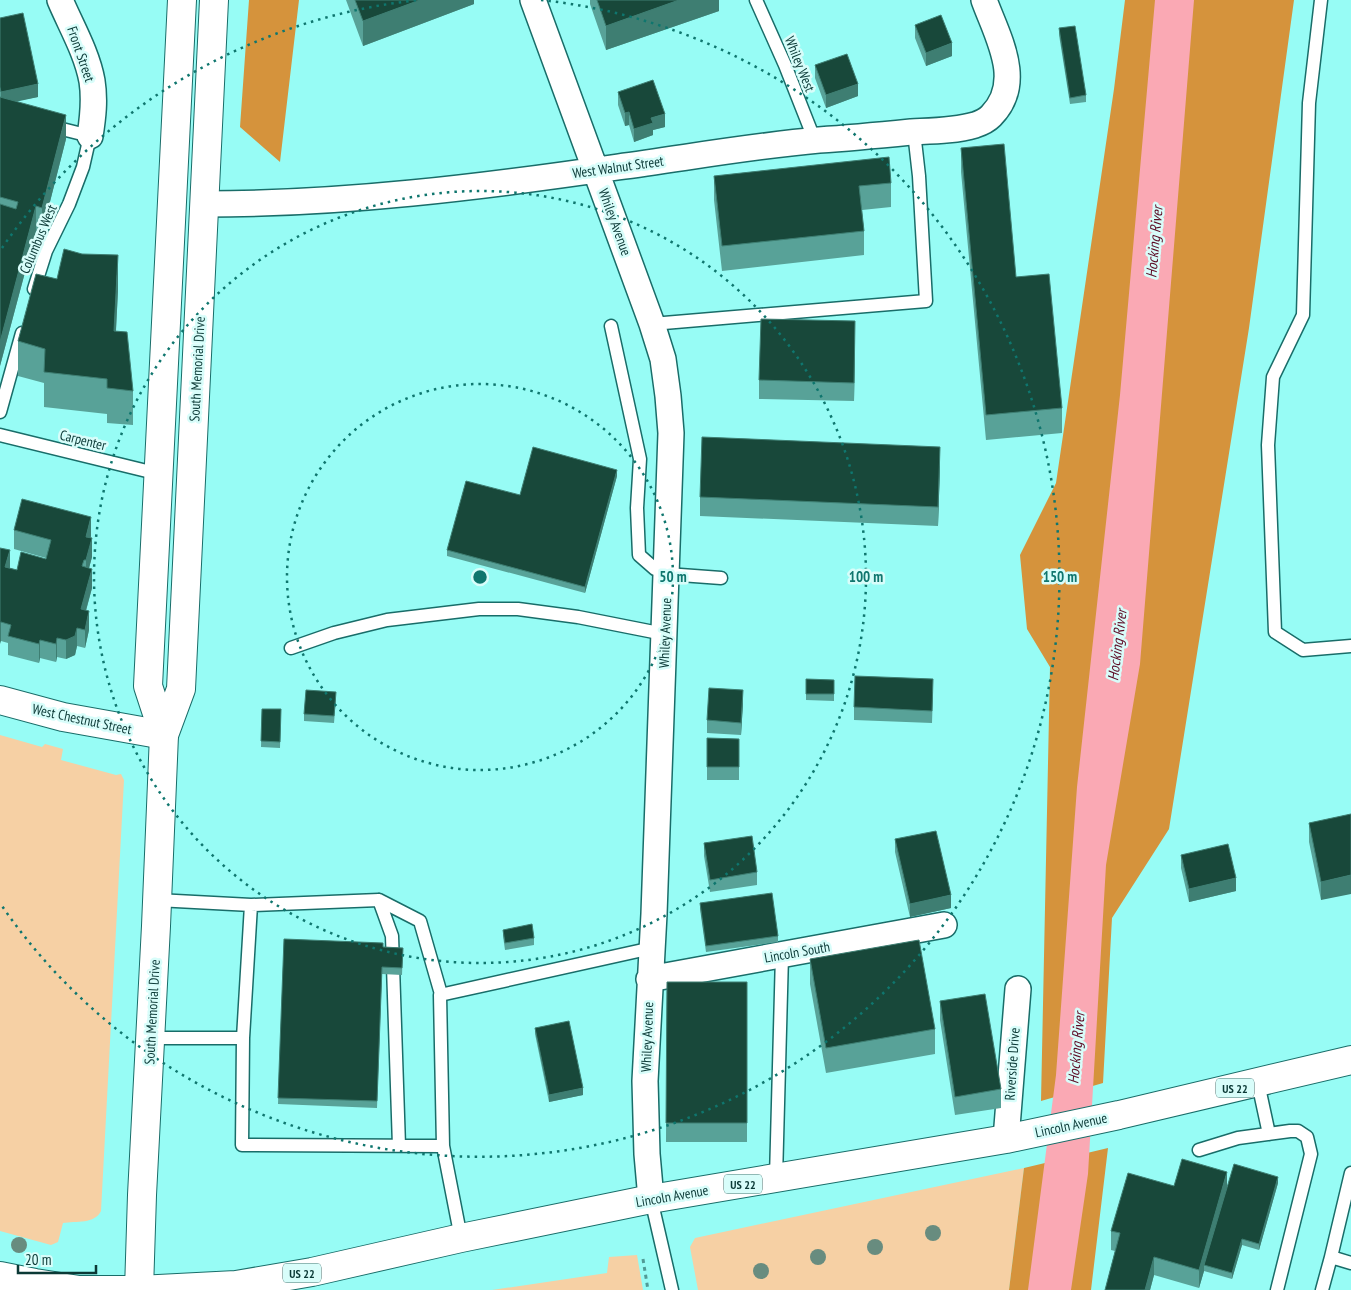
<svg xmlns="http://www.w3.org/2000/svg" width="1351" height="1290" viewBox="0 0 1351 1290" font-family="'PT Sans Narrow',sans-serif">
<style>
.green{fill:#f6d0a4}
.forest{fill:#d5933c}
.water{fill:#faa9b4}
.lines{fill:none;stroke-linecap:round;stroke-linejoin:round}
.lane-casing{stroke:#196d69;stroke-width:15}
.street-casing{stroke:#196d69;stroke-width:28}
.secondary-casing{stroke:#196d69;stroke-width:30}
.primary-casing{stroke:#196d69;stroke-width:30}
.highway-casing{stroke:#196d69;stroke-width:30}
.path{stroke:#519b96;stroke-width:3;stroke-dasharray:4 4;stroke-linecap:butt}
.lane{stroke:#fff;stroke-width:12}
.street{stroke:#fff;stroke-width:25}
.secondary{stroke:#fff;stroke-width:28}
.primary{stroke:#fff;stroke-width:28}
.highway{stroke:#fff;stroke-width:28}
.tree{fill:#688c7f}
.wall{fill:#58a298}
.shaded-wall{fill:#3e7e72}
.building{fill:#18483a;stroke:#3e7e72}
.ring{fill:none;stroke:#0f766e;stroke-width:2.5;stroke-dasharray:2.5 5}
.labels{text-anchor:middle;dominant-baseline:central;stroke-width:5;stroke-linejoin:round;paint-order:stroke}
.shield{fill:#d8fdfa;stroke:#487471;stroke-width:1}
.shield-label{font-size:12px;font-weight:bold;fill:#0b3936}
.street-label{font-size:14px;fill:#0b3936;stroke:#d8fdfa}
.water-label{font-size:15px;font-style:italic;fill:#5d0a24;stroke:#d8fdfa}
.centre{fill:#0f766e;stroke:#d8fdfa;stroke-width:2.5}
.ring-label{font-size:15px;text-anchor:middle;font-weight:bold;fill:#0f766e;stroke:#d8fdfa;stroke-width:5;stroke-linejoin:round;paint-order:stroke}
</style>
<rect width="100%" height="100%" fill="#97fcf5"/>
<path class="green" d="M0,735L42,747L45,744L63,749L61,760L116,775L121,774L124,780L101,1211C95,1224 76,1221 63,1223L58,1242L51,1245L0,1231Z
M1024,1168L1009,1290H698L690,1247L695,1238Z
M637,1255L643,1290H492L607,1273L609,1257Z"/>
<path class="forest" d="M249,0H299L280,162L240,127Z
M1125,0H1294L1249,328L1169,829L1112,918L1103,1083L1041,1101L1050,667L1027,629L1020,555L1056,483L1114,89Z
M1108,1148L1091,1290H1009L1024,1168Z"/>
<path class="water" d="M1155,0H1194L1140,664L1106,865L1088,1174L1071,1290H1028L1056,1075L1077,787L1120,395Z"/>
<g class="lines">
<g class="lane-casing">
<path id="lane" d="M756,0L785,65L815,141
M1321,0L1309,103L1303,315L1273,377L1268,445L1275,632L1303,650L1351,646
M34,289L46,251L69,204L83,167L90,136L50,126
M652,324L926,301L919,176L914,132
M611,326L640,459L637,508L639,555L655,569L667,568
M0,412L22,333
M0,435L159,474
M667,574L721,578
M291,648L334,633L387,620L479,609H518L578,617L664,634
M157,900L251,905L379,900L420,921L441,994
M379,900L392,936L399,1146
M251,905L243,1038L242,1145L443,1146L461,1238
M150,1038H243
M1258,1083L1269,1134
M443,1146L440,995L652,948
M1199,1150L1238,1138L1290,1131H1298L1307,1137L1311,1154L1277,1290
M776,1178L782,955
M651,1199L672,1290
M1331,1257L1351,1173
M1322,1290L1331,1257L1351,1263"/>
</g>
<g class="street-casing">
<path id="street" d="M60,0C71,26 87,53 92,81C95,100 93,117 90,136
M533,0L652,324L663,359L668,396L671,433L654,914L645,1081L647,1154L651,1199
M205,204C343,204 481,187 618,167C685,158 752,146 819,140C850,138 881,135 911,132C932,131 955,131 975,125C981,123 987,120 991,116C1025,82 997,36 984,0
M649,979L944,925
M1006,1139L1018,989"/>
</g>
<g class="secondary-casing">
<path id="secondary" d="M0,700L63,717L164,735"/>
</g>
<g class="primary-casing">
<path id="primary" d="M139,1290L236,1285L312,1272L461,1238L651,1199L1006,1139L1119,1115L1351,1060"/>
</g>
<g class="highway-casing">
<path id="highway" d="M164,735L148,686L182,0
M0,1276L35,1283L79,1290H139L142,1195L156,926L164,735L181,689L214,0"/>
</g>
<path class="path" d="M643,1259L648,1290"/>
<use href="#lane" class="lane"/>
<use href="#street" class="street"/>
<use href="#secondary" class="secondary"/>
<use href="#primary" class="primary"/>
<use href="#highway" class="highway"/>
</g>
<g class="tree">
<circle cx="933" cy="1233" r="8"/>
<circle cx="19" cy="1245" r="8"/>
<circle cx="875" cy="1247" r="8"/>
<circle cx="818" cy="1257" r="8"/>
<circle cx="761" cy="1271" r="8"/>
</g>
<path class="wall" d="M346,0H474V4L363,46Z
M590,0H719V11L606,50L590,4Z
M0,18L38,97L16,101L66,139L42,233L36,231L0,366Z
M915,25L952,56L926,66L915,38Z
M1059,28L1086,95V102L1070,104L1059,35Z
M815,65L858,96L826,108L815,78Z
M618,92L665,127L653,130V135L634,142L629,125L625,126L618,105Z
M961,148L1016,277L1062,408V433L986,440L961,172Z
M714,176L891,183V207L862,210L864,231V255L722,271L714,200Z
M118,290L116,331L133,391V425L107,423V414L44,407V383L18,376V341Z
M855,340L854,401L759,399V380Z
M940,466L938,526L700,516V497Z
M617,476L585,593L447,556V550L520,495Z
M14,530L91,536L90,538L92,557L89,568L92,588L86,611L89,630L85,648L77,646L75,655L66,659L57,657L56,662L40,658L39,663L8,655V643L1,641L0,548L10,568L17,570L46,559V558L14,549Z
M806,679L834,680V701L806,700Z
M933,692L932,723L854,720V707Z
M336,698L334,723L304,721V714Z
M743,703L741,735L707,733V720Z
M262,709H281L280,748L261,747Z
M707,738L739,739V780H707Z
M1351,814L1321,900L1309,842V823Z
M895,839L951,908L910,917L895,852Z
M704,843L757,872V885L710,892L704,856Z
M1181,855L1236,891L1189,902L1181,868Z
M700,903L778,936V942L706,952L700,909Z
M503,930L534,938V945L505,950L503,936Z
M284,939L383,947L403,948L402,975L382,974L377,1108L278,1104Z
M810,959L935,1029V1054L826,1073L810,984Z
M667,982H747V1142H666Z
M940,1001L1001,1089V1108L955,1115L940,1020Z
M535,1028L583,1095L549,1102L535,1034Z
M1278,1183L1259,1250L1242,1245L1232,1279L1204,1271L1199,1288L1154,1275L1150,1290H1105L1115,1251L1111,1250V1231L1174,1186L1227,1187Z"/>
<path class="shaded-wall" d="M420,0H474V4L363,46V21Z
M679,0H719V11L606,50V26Z
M952,43V56L926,66V53Z
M38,84V97L1,105V92Z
M858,84V96L826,108V95Z
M629,112V125L625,126V113Z
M665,114V127L653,130V135L634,142V129L651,118Z
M66,115V139L42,233V208Z
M36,206V231L0,366V342Z
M118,255V290L114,366V331Z
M855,321V340L854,401V383Z
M940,447V466L938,526V507Z
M617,470V476L585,593V587Z
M91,517V536L86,556V537Z
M92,538V557L86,579V560Z
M10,550V569L5,567Z
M92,569V588L81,628V609Z
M89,611V630L85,648V630Z
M1,622V641L0,644V625Z
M77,628V646L75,655L66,659V640Z
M57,638V657L56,662V644Z
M40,640V658L39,663V644Z
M743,690V703L741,735V723Z
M1351,875V894L1321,900V882Z
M1236,878V891L1189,902V889Z
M951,895V908L910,917V904Z
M583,1088V1095L549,1102V1095Z
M1227,1172V1191L1204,1265V1271L1199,1288V1270Z
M1278,1177V1183L1259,1250V1244Z
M1242,1239V1245L1232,1279V1273Z
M1154,1257V1275L1150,1290H1145Z"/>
<path class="building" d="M355,0H420L363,21Z
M597,0H679L606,26Z
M23,13L38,84L1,92L0,87V18Z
M941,15L952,43L926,53L915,25Z
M1075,26L1086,95L1070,98L1059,28Z
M847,54L858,84L826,95L815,65Z
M653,80L665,114L651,118L653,123L634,129L629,112L625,113L618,92Z
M0,97L66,115L42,208L36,206L0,342V204L16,209L18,202L0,197Z
M1004,144L1016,277L1049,274L1062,408L986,415L961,148Z
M889,157L891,183L859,186L864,231L722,246L714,176Z
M64,249L82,254L118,255L114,331L127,332L133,391L107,388V379L44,372L45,349L18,341L36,274L57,279Z
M761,319L855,321L854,383L759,380Z
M702,437L940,447L938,507L700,497Z
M533,447L617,470L585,587L447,550L466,481L520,495Z
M22,499L91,517L86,537L92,538L86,560H84L82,566L92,569L81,609L89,611L85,630L77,628L75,636L66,640L57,638L56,644L40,640L39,644L8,636L11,625L1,622L0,625V548L10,550L5,567L17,570L21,552L46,559L51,540L14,530Z
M855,676L933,679L932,711L854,707Z
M806,679L834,680V694H806Z
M709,688L743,690L741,723L707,720Z
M306,690L336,692L334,716L304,714Z
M262,709H281L280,742L261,741Z
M707,738L739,739V767H707Z
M1351,814V875L1321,882L1309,823Z
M936,831L951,895L910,904L895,839Z
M752,836L757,872L710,880L704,843Z
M1228,844L1236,878L1189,889L1181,855Z
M772,893L778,936L706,946L700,903Z
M532,924L534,938L505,943L503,930Z
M284,939L383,943V947L403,948L402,968L382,967L377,1101L278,1098Z
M919,940L935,1029L826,1048L810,959Z
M667,982H747V1123H666Z
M985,994L1001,1089L955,1097L940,1001Z
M569,1021L583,1088L549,1095L535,1028Z
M1182,1159L1227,1172L1199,1270L1154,1257L1145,1290H1105L1120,1233L1111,1231L1128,1173L1174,1186Z
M1234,1164L1278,1177L1259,1244L1242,1239L1232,1273L1204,1265Z"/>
<g class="ring">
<circle cx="480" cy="577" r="193"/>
<circle cx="480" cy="577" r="386"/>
<path d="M2 248A580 580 0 0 1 419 0M541 0A580 580 0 1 1 2 906"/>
</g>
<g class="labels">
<g class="shield">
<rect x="1216" y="1078.5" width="38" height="19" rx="4"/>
<rect x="724" y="1174.5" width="38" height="19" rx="4"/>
<rect x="283" y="1263.5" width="38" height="19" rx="4"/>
</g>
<g class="shield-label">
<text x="1235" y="1088">US 22</text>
<text x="743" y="1184">US 22</text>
<text x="302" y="1273">US 22</text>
</g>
<g class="street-label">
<text transform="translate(81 54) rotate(71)">Front Street</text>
<text transform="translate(800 64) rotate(68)">Whiley West</text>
<text transform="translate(618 167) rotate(-8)">West Walnut Street</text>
<text transform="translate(615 222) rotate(70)">Whiley Avenue</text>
<text transform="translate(38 239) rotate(-67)">Columbus West</text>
<text transform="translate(197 369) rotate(-87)">South Memorial Drive</text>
<text transform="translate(83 440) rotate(14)">Carpenter</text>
<text transform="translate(665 633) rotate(-88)">Whiley Avenue</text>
<text transform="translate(82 719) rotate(12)">West Chestnut Street</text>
<text transform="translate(797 952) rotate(-10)">Lincoln South</text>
<text transform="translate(152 1012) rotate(-87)">South Memorial Drive</text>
<text transform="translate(647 1037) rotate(-88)">Whiley Avenue</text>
<text transform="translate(1012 1064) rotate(-86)">Riverside Drive</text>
<text transform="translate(1071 1125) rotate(-12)">Lincoln Avenue</text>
<text transform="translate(672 1196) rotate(-10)">Lincoln Avenue</text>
</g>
<g class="water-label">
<text transform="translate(1154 242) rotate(-85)">Hocking River</text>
<text transform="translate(1117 645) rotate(-83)">Hocking River</text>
<text transform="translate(1076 1048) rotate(-85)">Hocking River</text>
</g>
</g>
<circle cx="480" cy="577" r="8" class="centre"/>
<g class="ring-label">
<text x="673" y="582">50 m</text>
<text x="866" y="582">100 m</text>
<text x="1060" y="582">150 m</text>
</g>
<path d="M18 1265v8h78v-8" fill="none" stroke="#0b3936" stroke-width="2.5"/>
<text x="25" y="1265" font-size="15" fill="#0b3936" stroke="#d8fdfa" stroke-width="4" paint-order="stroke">20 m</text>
</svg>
